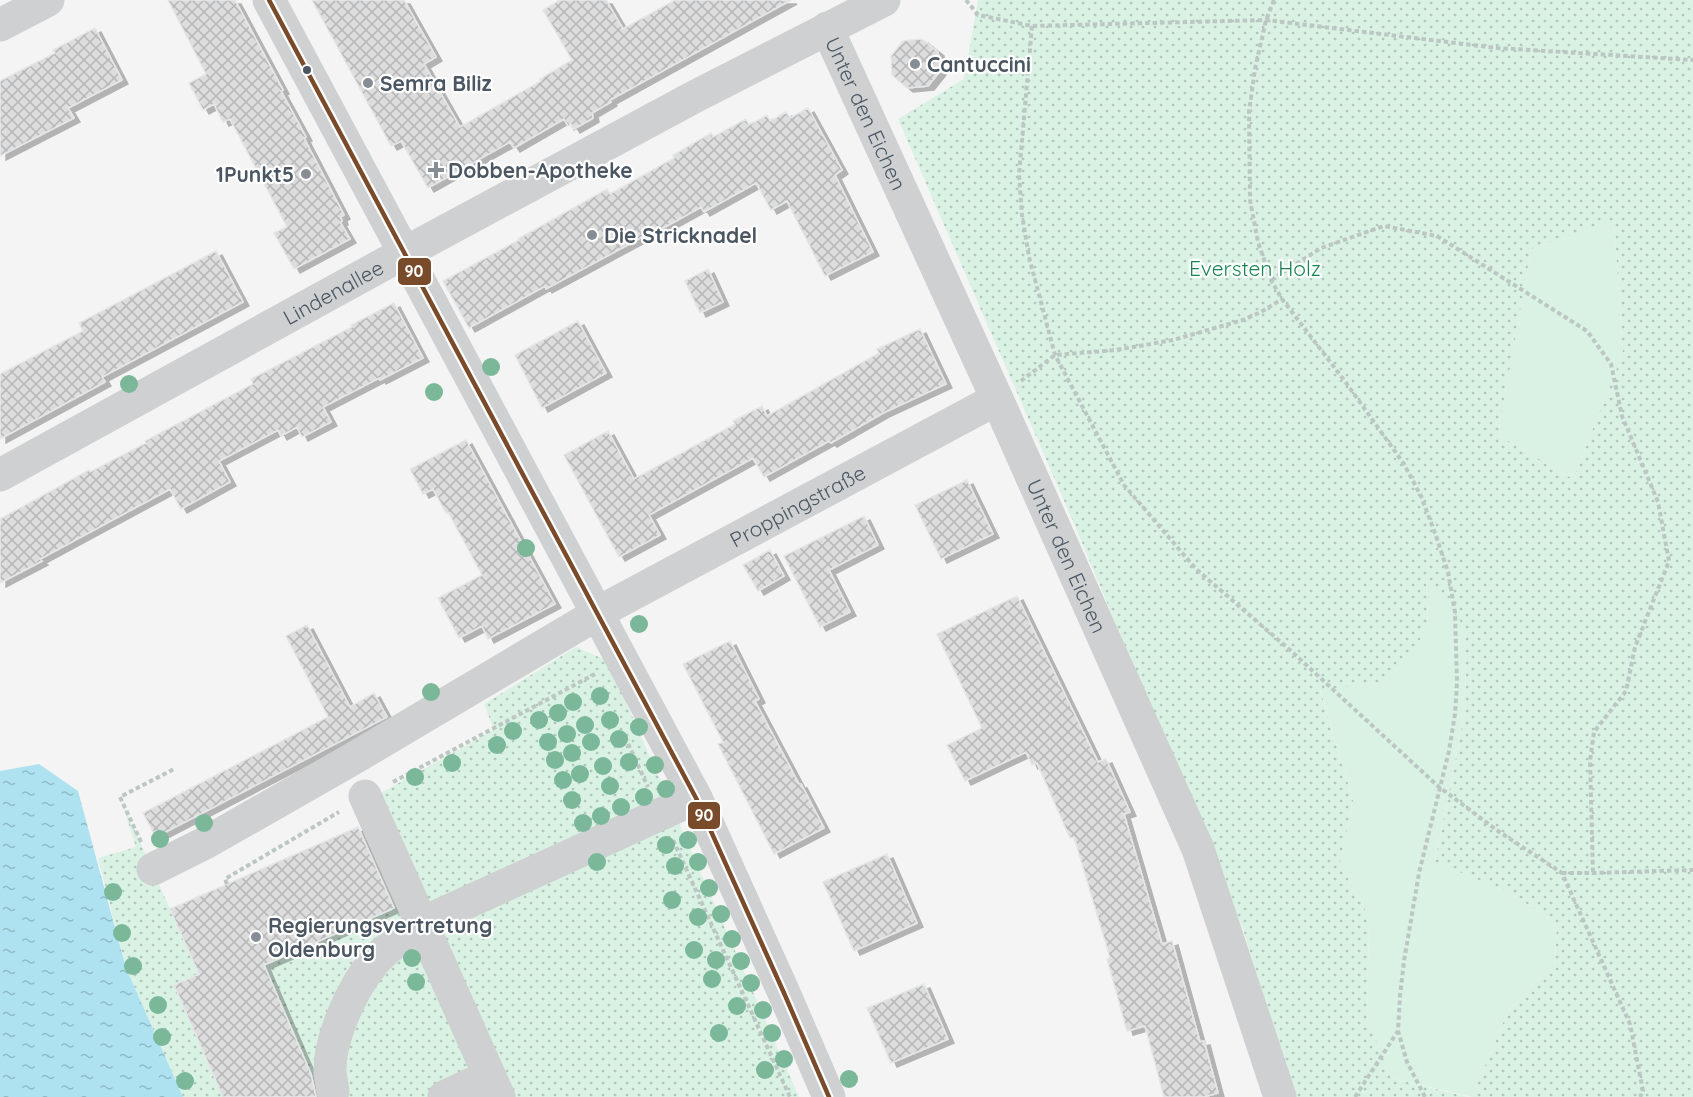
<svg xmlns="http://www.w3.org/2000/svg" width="1693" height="1097" viewBox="0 0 1693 1097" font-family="Quicksand,sans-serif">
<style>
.grass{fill:#d9f2e3}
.park{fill:url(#park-dots);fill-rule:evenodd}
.water{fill:url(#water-ripples)}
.building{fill:url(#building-cross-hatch);stroke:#e5e6e7;stroke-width:1.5;filter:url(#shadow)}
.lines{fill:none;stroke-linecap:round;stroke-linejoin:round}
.path{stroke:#bcc7c4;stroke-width:4;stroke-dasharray:4.5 3;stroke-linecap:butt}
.minor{stroke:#ced0d2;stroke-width:33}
.bus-1-casing{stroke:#fff;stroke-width:9}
.bus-1{stroke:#7a4b2a;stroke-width:4.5}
.tree{fill:#7ab899}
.poi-dot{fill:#868d94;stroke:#fff;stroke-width:2}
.bus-dot{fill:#4a5661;stroke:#fff;stroke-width:2}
.labels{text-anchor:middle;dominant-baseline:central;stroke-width:4.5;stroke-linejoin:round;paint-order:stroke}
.poi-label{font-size:21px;font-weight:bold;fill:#4a5661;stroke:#fff;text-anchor:start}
.street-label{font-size:21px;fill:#4a5661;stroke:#fff}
.park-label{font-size:21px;fill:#17864f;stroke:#fff}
.line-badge{stroke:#fff;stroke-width:2}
.badge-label{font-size:16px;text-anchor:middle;font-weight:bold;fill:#fff}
</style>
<defs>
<pattern id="park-dots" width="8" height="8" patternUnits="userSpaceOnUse" patternTransform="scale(1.5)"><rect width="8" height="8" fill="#d9f2e3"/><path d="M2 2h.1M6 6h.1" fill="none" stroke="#b2c7bb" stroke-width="1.8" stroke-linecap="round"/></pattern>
<pattern id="water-ripples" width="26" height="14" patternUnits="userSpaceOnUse" patternTransform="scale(1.5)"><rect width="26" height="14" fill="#aee2f0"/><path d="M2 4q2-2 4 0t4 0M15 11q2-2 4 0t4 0" fill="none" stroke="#90bac6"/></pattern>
<pattern id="building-cross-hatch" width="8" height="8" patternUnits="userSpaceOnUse" patternTransform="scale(1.5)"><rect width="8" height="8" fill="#ddddde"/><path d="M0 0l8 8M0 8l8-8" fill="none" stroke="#b5b6b7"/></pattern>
<filter id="shadow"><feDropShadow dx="6" dy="4" stdDeviation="0" flood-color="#0004"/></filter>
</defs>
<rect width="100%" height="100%" fill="#f4f4f4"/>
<path class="grass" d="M1614,219L1623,353L1573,479L1498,435L1531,249Z
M1426,574L1465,628L1466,707L1435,861L1508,892L1557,923L1555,961L1508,1011L1472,1097L1391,1078L1367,1018L1369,917L1340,863L1353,800L1320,689L1378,682L1428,623Z"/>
<path class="park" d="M978,0H1693V1097H1472L1508,1011L1555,961L1557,923L1508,892L1435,862L1466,707L1465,628L1426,575L1428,623L1412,656L1378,682L1320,690L1353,800L1340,863L1369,917L1367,1018L1391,1078L1468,1097H1294L1243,929L1075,526L898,119L964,79ZM1614,220L1623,353L1573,479L1498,435L1531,249Z
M576,647L608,661L799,1097H321L264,965L396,907L360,826L379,794L494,730L484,704Z
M120,797L199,974L174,985L223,1097H183L126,968L98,858L136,847Z"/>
<path class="water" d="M39,764L78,791L126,968L183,1097H0V771Z"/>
<path class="building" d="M168,0H235L283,90L281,91L306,137L304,138L344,215L341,217L342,221L340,222L350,239L294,269L274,233L287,227L230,119L223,122L214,104L203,110L189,83L206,74Z
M312,0H404L436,57L424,64L460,127L541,81L540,79L572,60L543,10L560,0H606L623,29L675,0H791L610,100L611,102L592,113L593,118L574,129L571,124L568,126L564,119L514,148L510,142L428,188L401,141L391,146Z
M95,28L122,80L68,108L74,118L0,156V81L55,53L53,50Z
M922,39L938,52L940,71L928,86L907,88L892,75L891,56L903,41Z
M808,108L842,170L835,175L873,252L825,276L787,201L771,210L756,183L704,212L701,207L647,237L646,235L546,289L545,286L469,328L443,281L519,240L518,239L607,189L610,194L674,158L673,155L711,133L713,137L746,119L749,125L767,115L770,121L786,112L790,118Z
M216,251L243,302L102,377L105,382L0,439V374L83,331L79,323Z
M708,269L723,302L700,313L685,281Z
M394,303L423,358L380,380L379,378L323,407L331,422L302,437L297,427L281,436L278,430L219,461L230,482L181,509L170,489L40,559L42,561L0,583V519L89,470L90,472L146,443L145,441L253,384L251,379L352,327L351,325Z
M578,321L606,373L542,408L515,355Z
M920,329L946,384L883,413L831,443L829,441L764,477L753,458L649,515L660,535L619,557L564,455L608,431L634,479L735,424L733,421L762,406L767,416L879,353L877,349Z
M466,440L555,604L488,639L482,626L459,638L438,598L482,575L448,512L446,513L433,489L423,494L410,469Z
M967,480L993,534L941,559L915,505Z
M864,516L878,545L829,570L850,612L820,627L784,556Z
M770,550L784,576L758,591L743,565Z
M1017,596L1098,762L1106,759L1130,812L1124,814L1162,944L1172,941L1200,1042L1204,1041L1218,1093L1204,1097H1164L1145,1026L1127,1031L1107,959L1110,958L1074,837L1070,838L1037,763L1032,765L1026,752L965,781L947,745L982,728L937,634Z
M307,625L350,707L374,693L387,717L156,837L143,813L328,717L286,636Z
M730,641L759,699L755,701L799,784H801L824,828L774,854L718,744L723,742L683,664Z
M358,827L394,908L264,965L311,1074L316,1097H223L174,985L199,974L170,909Z
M887,854L917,923L854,951L823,882Z
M924,984L948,1039L891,1063L867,1008Z"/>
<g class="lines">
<path class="path" d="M966,0L978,15L1032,26L1266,20L1497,48L1693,60
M1274,0L1266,20L1255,69L1249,112L1250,200L1258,242L1271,280L1282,299L1344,380L1404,464L1421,496L1436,536L1448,572L1455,612L1457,682L1455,714L1449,751L1419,873L1404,961L1400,996L1398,1031L1407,1062L1425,1097
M1032,26L1019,175L1022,215L1029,257L1055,355L1124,485L1196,569L1290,650L1439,787L1498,831L1562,873L1630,1024L1643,1091L1640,1097
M1271,280L1321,248L1384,226L1437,236L1587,331L1611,364L1622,416L1658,502L1669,561L1635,647L1626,691L1594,732L1590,761L1593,873
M1021,381L1055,355L1116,350L1173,340L1243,320L1261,312L1282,299
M625,737L648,787
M393,782L595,674
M673,840L790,1097
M141,842L120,797L174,769
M1562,873H1593L1693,870
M227,884L225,879L339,812
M1355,1097L1398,1031"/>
<g class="minor">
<path d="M269,0L696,798L784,993L829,1097"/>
<path d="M0,25L48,0"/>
<path id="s1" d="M827,28L997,399L1198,849L1280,1097"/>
<path id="s2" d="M0,475L384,264L694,97L884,0"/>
<path d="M365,796L499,1097"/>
<path id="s3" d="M153,869L207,842L349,761L614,604L997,399"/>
<path d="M333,1091C332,1085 331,1079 330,1073C329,1039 352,987 375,961C388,946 406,935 422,923L696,798"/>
<path d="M444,1097L489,1076"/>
</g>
<g class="bus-1-casing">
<path id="bus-1" d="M269,0L696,798L784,993L829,1097"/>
</g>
<use href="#bus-1" class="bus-1"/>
</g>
<g class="tree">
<circle cx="491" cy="367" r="9"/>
<circle cx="129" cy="384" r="9"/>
<circle cx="434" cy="392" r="9"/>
<circle cx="526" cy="548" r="9"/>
<circle cx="639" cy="624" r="9"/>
<circle cx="431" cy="692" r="9"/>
<circle cx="600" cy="696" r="9"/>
<circle cx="573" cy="702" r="9"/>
<circle cx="558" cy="713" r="9"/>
<circle cx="539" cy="720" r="9"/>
<circle cx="610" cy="720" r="9"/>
<circle cx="585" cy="725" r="9"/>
<circle cx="639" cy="727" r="9"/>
<circle cx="513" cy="731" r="9"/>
<circle cx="567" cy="734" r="9"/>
<circle cx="619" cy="739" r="9"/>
<circle cx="548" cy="742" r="9"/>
<circle cx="591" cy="742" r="9"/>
<circle cx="497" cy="745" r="9"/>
<circle cx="572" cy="753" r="9"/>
<circle cx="555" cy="760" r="9"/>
<circle cx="629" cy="762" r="9"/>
<circle cx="452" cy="763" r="9"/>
<circle cx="655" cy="765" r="9"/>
<circle cx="603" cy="766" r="9"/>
<circle cx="580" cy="774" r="9"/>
<circle cx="415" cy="777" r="9"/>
<circle cx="563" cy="780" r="9"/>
<circle cx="610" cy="786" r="9"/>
<circle cx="666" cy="789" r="9"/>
<circle cx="644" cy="797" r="9"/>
<circle cx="572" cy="800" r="9"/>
<circle cx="621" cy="807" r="9"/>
<circle cx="601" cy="816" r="9"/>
<circle cx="204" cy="823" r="9"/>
<circle cx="583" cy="823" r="9"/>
<circle cx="160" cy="839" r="9"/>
<circle cx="688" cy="840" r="9"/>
<circle cx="666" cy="845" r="9"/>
<circle cx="597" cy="862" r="9"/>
<circle cx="698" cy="862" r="9"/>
<circle cx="675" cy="866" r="9"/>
<circle cx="709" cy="888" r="9"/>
<circle cx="113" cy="892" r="9"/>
<circle cx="672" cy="900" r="9"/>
<circle cx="721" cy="914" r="9"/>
<circle cx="698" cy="917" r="9"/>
<circle cx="122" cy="933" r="9"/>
<circle cx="732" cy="939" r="9"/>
<circle cx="694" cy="950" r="9"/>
<circle cx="412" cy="958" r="9"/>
<circle cx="716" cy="960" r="9"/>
<circle cx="741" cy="961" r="9"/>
<circle cx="133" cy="966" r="9"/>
<circle cx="712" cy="979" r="9"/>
<circle cx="416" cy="982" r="9"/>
<circle cx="751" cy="983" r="9"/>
<circle cx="158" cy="1005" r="9"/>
<circle cx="737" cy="1006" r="9"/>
<circle cx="763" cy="1010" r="9"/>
<circle cx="719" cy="1033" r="9"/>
<circle cx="772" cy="1033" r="9"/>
<circle cx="162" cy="1037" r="9"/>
<circle cx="784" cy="1059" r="9"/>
<circle cx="765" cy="1070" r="9"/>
<circle cx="849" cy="1079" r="9"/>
<circle cx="185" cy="1081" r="9"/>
</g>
<g class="poi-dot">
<circle cx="915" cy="64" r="6"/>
<circle cx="368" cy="83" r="6"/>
<path d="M433 161h6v6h6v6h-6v6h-6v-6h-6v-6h6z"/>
<circle cx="306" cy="174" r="6"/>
<circle cx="592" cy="235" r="6"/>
<circle cx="256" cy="937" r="6"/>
</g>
<circle class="bus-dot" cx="307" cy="70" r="5"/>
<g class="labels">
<g class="poi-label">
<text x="927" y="64">Cantuccini</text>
<text x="380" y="83">Semra Biliz</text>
<text x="448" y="170">Dobben-Apotheke</text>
<text x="294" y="174" text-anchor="end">1Punkt5</text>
<text x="604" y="235">Die Stricknadel</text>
<text x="268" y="925">Regierungsvertretung<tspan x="268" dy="24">Oldenburg</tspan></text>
</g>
<g class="street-label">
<text stroke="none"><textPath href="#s1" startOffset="94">Unter den Eichen</textPath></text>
<text stroke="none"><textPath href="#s2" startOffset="380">Lindenallee</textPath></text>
<text stroke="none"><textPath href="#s3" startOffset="740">Proppingstraße</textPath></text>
<text stroke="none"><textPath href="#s1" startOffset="580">Unter den Eichen</textPath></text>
</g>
<g class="park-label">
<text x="1255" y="268">Eversten Holz</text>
</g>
</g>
<g class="line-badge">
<rect x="397" y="257" width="35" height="29" rx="6" fill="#7a4b2a"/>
<rect x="687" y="801" width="34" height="29" rx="6" fill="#7a4b2a"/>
</g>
<g class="badge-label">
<text x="414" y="277">90</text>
<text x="704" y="821">90</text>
</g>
</svg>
